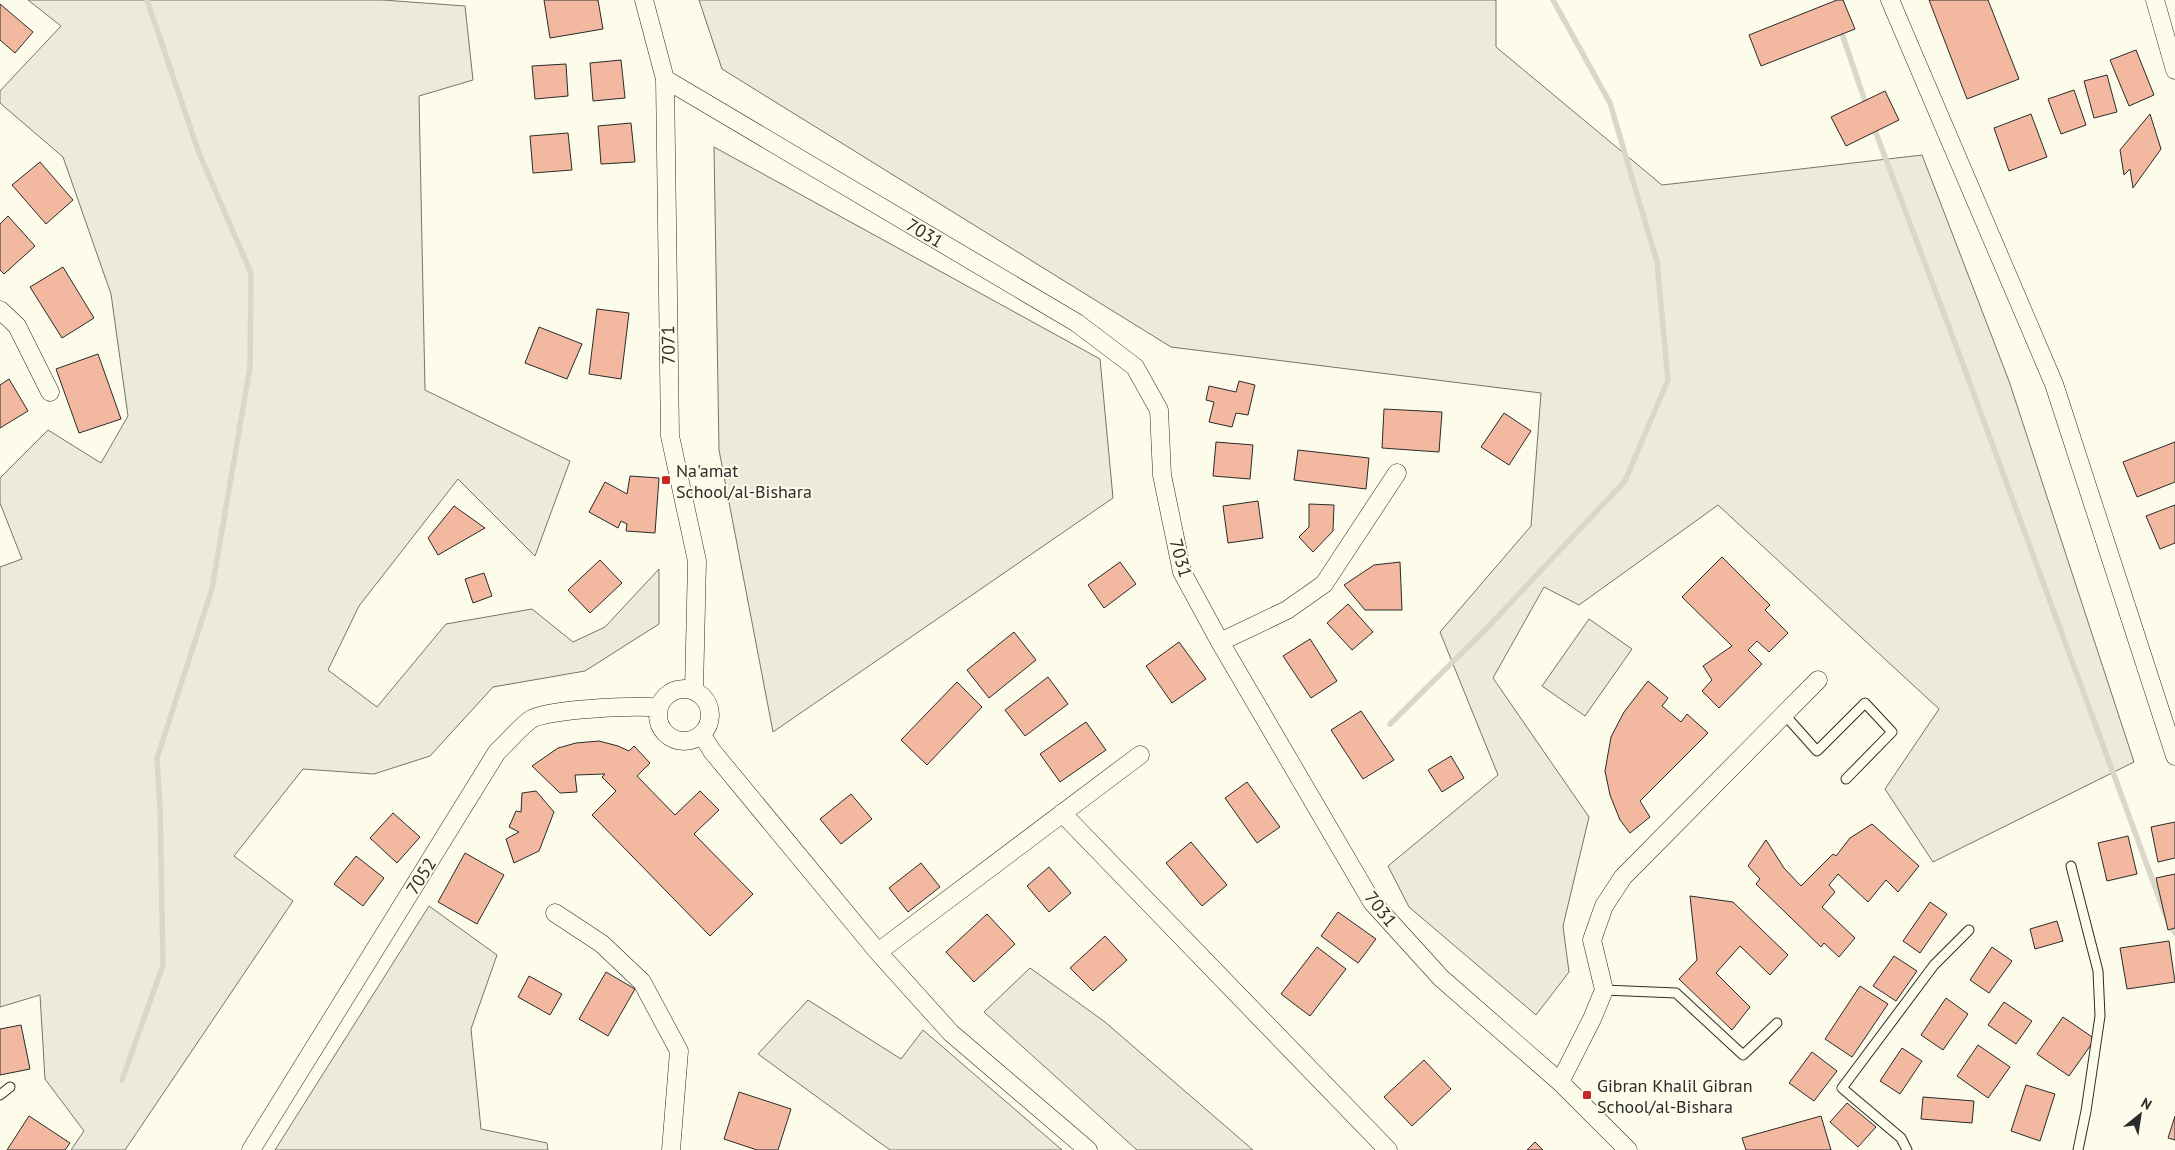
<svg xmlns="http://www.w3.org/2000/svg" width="2175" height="1150" viewBox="0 0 2175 1150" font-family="'PT Sans',sans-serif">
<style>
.green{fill:#ecebdb;stroke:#74746e}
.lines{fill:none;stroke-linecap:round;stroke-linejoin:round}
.stream{stroke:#d8d7c9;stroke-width:5.5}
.building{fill:#f2b8a0;stroke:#2b2b2b}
.lane-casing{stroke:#2b2b2b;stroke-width:11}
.street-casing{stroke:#2b2b2b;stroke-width:19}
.lane{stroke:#fdfbea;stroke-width:9}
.street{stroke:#fdfbea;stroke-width:18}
.poi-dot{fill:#c62828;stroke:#fdfbea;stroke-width:2}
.labels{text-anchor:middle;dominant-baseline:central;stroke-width:4;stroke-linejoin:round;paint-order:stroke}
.street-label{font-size:18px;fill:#2b2b2b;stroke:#fdfbea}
.poi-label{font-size:18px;fill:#2b2b2b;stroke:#fdfbea;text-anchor:start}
</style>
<rect width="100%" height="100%" fill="#fdfbea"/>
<path class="green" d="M28,0H383L465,6L473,80L419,96L425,390L570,461L535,556L458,479L359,606L328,670L377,707L446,624L532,609L573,642L605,627L659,569V624L585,671L493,687L430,756L374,774L303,769L234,856L293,901L125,1150H71L84,1131L45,1079L40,995L0,1007V567L22,559L0,503V478L48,430L101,463L128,416L111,294L63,157L0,103V91L61,26Z
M699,0H1496V47L1662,185L1922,155L2009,381L2134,762L1933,862L1885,789L1939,709L1718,505L1579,605L1544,587L1493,678L1589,817L1563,926L1569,972L1536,1015L1409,907L1388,866L1498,775L1440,632L1531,526L1541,393L1171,347L722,69Z
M714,147L1100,359L1113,498L773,732L719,450Z
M1589,619L1632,649L1585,716L1542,686Z
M429,906L497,955L471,1029L481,1129L547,1143L548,1150H275Z
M1030,968L1105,1022L1253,1150H1137L984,1012Z
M808,1000L901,1059L923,1030L1062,1150H890L758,1054Z"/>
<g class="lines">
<path class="stream" d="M1840,28L1867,107
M1873,125L1961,359L2165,914L2175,933
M1390,724L1487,628L1625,481L1668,380L1657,262L1610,103L1553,0
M122,1080L163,965L160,806L157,758L212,589L250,367L251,273L199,153L147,0"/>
</g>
<path class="building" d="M544,0H598L603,29L550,38Z
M1837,0H1843L1855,29L1761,66L1749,35Z
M1929,0H1988L2019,79L1967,99Z
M0,4L33,32L15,53L0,40Z
M2136,50L2154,95L2129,106L2110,60Z
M621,60L625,98L593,101L590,63Z
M566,64L568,96L535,99L532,66Z
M2107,75L2117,112L2094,118L2084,81Z
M2074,90L2086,125L2061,134L2048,99Z
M1885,91L1899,120L1846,146L1831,117Z
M2031,114L2047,157L2009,171L1994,128Z
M2150,114L2161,149L2133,188L2130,169L2124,175L2120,150Z
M631,123L635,162L601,164L598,126Z
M568,133L572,170L533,173L530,136Z
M40,162L73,200L46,224L12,185Z
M8,216L35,246L4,274L0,270V224Z
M63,267L94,318L62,338L30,287Z
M597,309L629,313L621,379L589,374Z
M539,327L582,344L567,379L525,363Z
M98,354L121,419L79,433L56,369Z
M9,379L28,411L0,428V385Z
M1239,381L1255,385L1248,415L1236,413L1232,427L1209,422L1214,402L1206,400L1209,386L1236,392Z
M1384,409L1442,412L1439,452L1382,448Z
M1504,413L1531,431L1509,465L1481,447Z
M1216,442L1253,445L1250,479L1213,476Z
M2175,442V482L2137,497L2123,462Z
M1298,450L1369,458L1366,489L1294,480Z
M630,476L659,478L655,533L626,531L627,524L621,521L618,528L589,512L605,482L627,494Z
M1258,501L1263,538L1228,543L1223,506Z
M1309,504L1334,505L1333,531L1313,552L1299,537L1309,527Z
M2175,505V543L2160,549L2146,516Z
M454,506L485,528L438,555L428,538Z
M1722,557L1770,605L1765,610L1788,633L1769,652L1757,641L1748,650L1762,664L1719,708L1702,691L1712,680L1703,666L1732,646L1682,597Z
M600,560L622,583L590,613L568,590Z
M1120,562L1136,584L1104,608L1088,585Z
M1400,562L1402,610H1365L1344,585L1374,565Z
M484,573L492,596L473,603L465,579Z
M1348,604L1373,632L1352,650L1327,623Z
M1014,632L1036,660L989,698L967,670Z
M1310,639L1337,681L1311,698L1283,656Z
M1179,642L1206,679L1172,703L1146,666Z
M1048,677L1068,704L1025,736L1005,710Z
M1648,681L1668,698L1662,706L1681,722L1687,714L1708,733L1640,801L1650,817L1630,833L1620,820L1610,795L1605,771L1611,737L1624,712Z
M957,682L982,707L927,765L901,740Z
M1361,711L1394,760L1363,779L1331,730Z
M1086,722L1106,750L1060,782L1040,754Z
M599,741L618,746L629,751L634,746L650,763L637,776L675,815L700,791L719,810L694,834L753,894L710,936L592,815L616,791L602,777L605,774L575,775L577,792L560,793L532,766L558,748L576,743Z
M1451,756L1464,778L1442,792L1428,770Z
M1247,782L1280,827L1257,843L1225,798Z
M536,791L554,812L539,851L514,863L506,839L519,832L509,827L516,811L521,812L522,793Z
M851,794L872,819L841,844L820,819Z
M393,813L420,837L397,863L370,838Z
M2175,822V858L2158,862L2151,827Z
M1872,824L1919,866L1898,892L1886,880L1868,902L1838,874L1829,885L1835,892L1822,907L1855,938L1839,957L1824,943L1821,947L1756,884L1760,879L1748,866L1766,840L1784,868L1801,886L1833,854L1836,856L1850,838Z
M2128,836L2137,874L2107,881L2098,843Z
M1191,842L1227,885L1202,906L1166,863Z
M465,853L504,875L477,924L438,902Z
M356,856L384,878L363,906L334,884Z
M921,863L940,887L908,912L889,888Z
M1049,867L1071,893L1049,912L1027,886Z
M2175,874V928L2168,930L2156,878Z
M1690,896L1733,902L1788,955L1770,975L1740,946L1716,973L1750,1007L1732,1030L1679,979L1697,960Z
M1930,902L1947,914L1920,953L1903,941Z
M1338,912L1376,939L1358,963L1321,936Z
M987,914L1015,944L974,982L946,952Z
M2057,921L2063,941L2035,949L2030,929Z
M1105,936L1127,960L1093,991L1070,968Z
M2169,941L2175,982L2127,989L2120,948Z
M1317,947L1346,969L1310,1016L1281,994Z
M1992,947L2012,961L1989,993L1970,980Z
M1894,956L1917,971L1896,1001L1873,986Z
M606,972L635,989L608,1036L579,1019Z
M529,976L562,994L550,1015L518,997Z
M1860,986L1888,1004L1852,1057L1825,1039Z
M1946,998L1968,1014L1943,1050L1921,1035Z
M2004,1002L2032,1021L2016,1044L1988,1025Z
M2063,1017L2095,1039L2069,1076L2037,1054Z
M21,1025L30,1069L0,1075V1029Z
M1978,1045L2010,1067L1988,1098L1957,1076Z
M1902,1048L1922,1061L1900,1094L1880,1081Z
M1812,1052L1837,1071L1814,1101L1789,1083Z
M1424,1060L1451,1089L1412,1126L1384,1097Z
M2026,1085L2055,1094L2040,1141L2011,1131Z
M739,1092L791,1109L778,1150H757L724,1139Z
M1923,1097L1974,1101L1972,1123L1921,1119Z
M1847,1103L1876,1127L1858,1147L1830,1122Z
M29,1116L70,1143L65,1150H7Z
M1821,1116L1831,1150H1746L1742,1138Z
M2175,1116V1140L2168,1138Z
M1535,1142L1543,1150H1527Z"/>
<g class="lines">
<g class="lane-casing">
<path id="lane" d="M1784,714L1817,751L1865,703L1892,732L1846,779
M2071,866L2098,971L2100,1016L2086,1111L2078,1150
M1604,990L1676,993L1743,1055L1777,1023
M0,1095L10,1087
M1907,1150L1901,1138L1842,1088L1934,965L1969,930"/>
</g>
<g class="street-casing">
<path id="street" d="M644,0L665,79L670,436L697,561L694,690
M1890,0L2054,384L2175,756
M2155,0L2175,70
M665,79L1077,323L1135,367L1159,410L1162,475L1182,572L1220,642L1372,902L1441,978L1560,1082L1628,1150
M0,310L17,326L50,392
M1220,642L1287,610L1324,584L1397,473
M658 715a26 26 0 1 1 52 0a26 26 0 1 1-52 0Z
M702,735L712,751L878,952L951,1033L1088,1150
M1062,813L1388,1150
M555,913L602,944L642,982L679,1051L671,1150
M878,952L1140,755
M1560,1082L1592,1019L1604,990L1592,940L1604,906L1623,877L1818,680
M251,1150L497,752C508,742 518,729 530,720C544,709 639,705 659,708"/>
</g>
<use href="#lane" class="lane"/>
<use href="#street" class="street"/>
</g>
<g class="poi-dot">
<rect x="661" y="475" width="10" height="10" rx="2.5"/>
<rect x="1582" y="1090" width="10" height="10" rx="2.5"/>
</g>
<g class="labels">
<g class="street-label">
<text transform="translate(925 233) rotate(31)">7031</text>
<text transform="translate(668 345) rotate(-91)">7071</text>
<text transform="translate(1181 558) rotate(74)">7031</text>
<text transform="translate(421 876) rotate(-58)">7052</text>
<text transform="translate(1381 909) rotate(52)">7031</text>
</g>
<g class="poi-label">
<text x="676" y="470">Na'amat<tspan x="676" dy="21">School/al-Bishara</tspan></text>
<text x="1597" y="1085">Gibran Khalil Gibran<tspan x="1597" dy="21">School/al-Bishara</tspan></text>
</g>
</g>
<g transform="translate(2140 1115) rotate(30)" stroke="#fdfbea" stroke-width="4" paint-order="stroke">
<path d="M0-4L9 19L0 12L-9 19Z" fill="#2b2b2b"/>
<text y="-8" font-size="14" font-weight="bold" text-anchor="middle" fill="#2b2b2b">N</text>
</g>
</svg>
